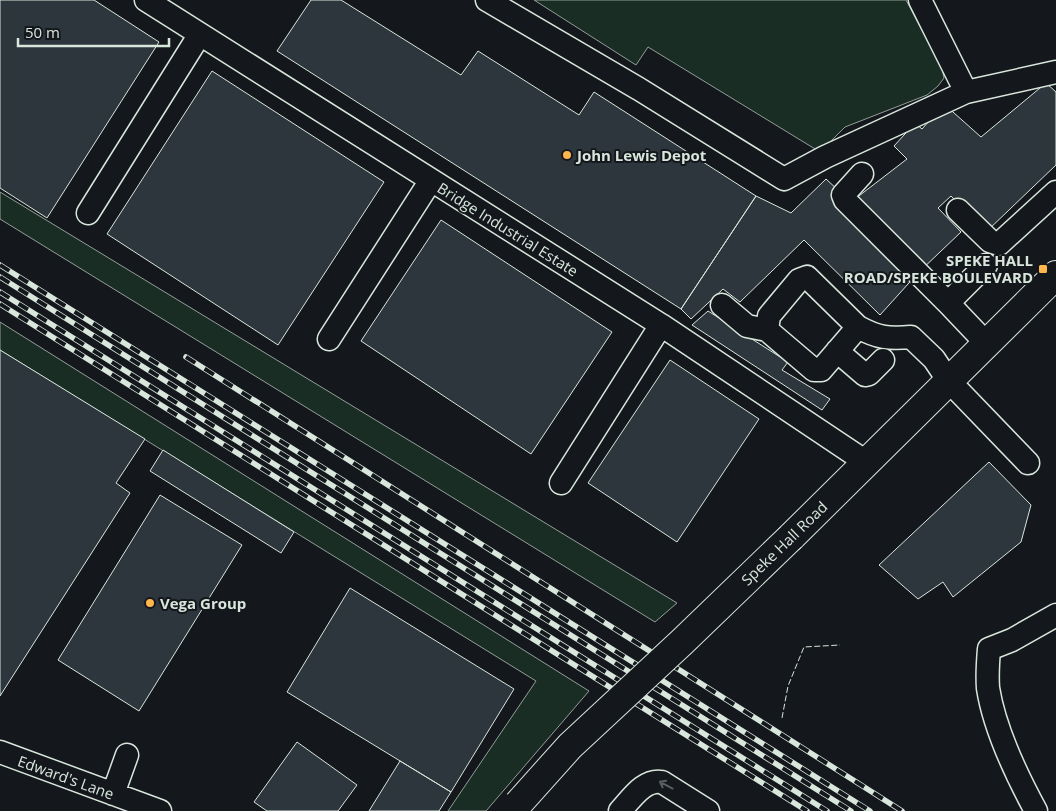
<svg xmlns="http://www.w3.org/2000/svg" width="1056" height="811" viewBox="0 0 1056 811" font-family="'Open Sans',sans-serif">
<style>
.green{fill:#1a2d24;stroke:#939e99}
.building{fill:#2c363c;stroke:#d8e6dc}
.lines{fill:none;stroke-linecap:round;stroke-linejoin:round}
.minor-casing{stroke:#d8e6dc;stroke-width:25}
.highway-casing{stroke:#d8e6dc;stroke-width:30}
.minor{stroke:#14181c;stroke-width:22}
.highway{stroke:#14181c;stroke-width:28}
.rail-casing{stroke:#d8e6dc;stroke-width:5.5}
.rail{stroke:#14181c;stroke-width:4;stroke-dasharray:11;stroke-linecap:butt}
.highway-bridge-casing{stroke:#d8e6dc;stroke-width:30;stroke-linecap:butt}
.highway-bridge{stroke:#14181c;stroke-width:28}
.fence{stroke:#d8e6dc;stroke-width:1;stroke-dasharray:6 2.5;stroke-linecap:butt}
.oneway{stroke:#59605f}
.poi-dot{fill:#ffb74d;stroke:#14181c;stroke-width:2}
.labels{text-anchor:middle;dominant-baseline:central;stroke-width:4;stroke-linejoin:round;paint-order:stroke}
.poi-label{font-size:15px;font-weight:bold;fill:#d8e6dc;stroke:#14181c;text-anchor:start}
.street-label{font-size:15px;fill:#d8e6dc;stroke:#14181c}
</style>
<rect width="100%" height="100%" fill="#14181c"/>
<path class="green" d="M534,0H906L942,68L944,78L938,86L927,95L845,127L820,152L648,47L636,65Z
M0,192L677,603L655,622L0,219Z
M0,322L589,691L486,811H448L536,681L0,350Z"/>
<path class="building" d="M0,0H94L159,42L47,218L0,188Z
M311,0H341L461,75L478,51L579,115L594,92L756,196L681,309L277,51Z
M212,71L384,182L278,345L107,234Z
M1046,83L1056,92V165L986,232L951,196L938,208L961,232L918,273L880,315L804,240L740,302L723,289L691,319L681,309L756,196L791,213L826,179L851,202L907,159L894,146L915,123L922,129L944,104L981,137Z
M441,220L612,332L531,454L361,341Z
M708,311L788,362L782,370L830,399L822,410L692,325Z
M0,350L145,439L116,483L130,493L0,696Z
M670,360L759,419L677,542L588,483Z
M163,450L294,532L281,553L150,471Z
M989,462L1031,505L1021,542L953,597L943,582L918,599L879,565Z
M160,495L242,545L139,711L58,660Z
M350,588L514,689L451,792L287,692Z
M297,742L357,785L338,811H267L254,802Z
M400,761L451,792L439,811H369Z"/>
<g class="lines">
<g class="minor-casing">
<path id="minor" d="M146,0L661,325L866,462
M487,0L639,89L784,179L825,157L966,92L1056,72
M920,0L966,92
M862,174L843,195L845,200L948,303
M958,210L990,241L999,244L1056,192
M88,213L200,34
M986,265L948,303L986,343
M722,305L747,326L767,330
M858,327L807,277L799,280L769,316L767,330L814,370H821L858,327C878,338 889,339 911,337L934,359L948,380L1028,463
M329,339L431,180
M837,351L865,375L869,374L883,360
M561,483L661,325
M0,752L160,811
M113,794L127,755
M620,811C632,798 644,779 662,782L708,811
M1036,811C1017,776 994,727 988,688C987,675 988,661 989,649L1012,640L1056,615"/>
</g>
<g class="highway-casing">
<path id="highway" d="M791,537L1056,275"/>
</g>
<use href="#minor" class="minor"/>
<use href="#highway" class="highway"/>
<g class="rail-casing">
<path id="rail" d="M0,265L870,811
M0,277L851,811
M0,292L827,811
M0,304L807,811
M186,357L902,811"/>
</g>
<use href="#rail" class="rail"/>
<g class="highway-bridge-casing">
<path id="highway-bridge" d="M518,804L570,746L682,642L791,537"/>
</g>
<use href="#highway-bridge" class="highway-bridge"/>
<path class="fence" d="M782,718L788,686L804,647L840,645"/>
</g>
<defs><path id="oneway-shaft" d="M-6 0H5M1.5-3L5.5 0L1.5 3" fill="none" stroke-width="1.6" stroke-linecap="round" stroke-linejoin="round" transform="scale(1.25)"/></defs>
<use class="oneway" href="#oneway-shaft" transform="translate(666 785) rotate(-152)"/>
<g class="poi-dot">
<circle cx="567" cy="155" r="5"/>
<rect x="1038" y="264" width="10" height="10" rx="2.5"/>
<circle cx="150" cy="603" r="5"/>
</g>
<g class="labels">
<g class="poi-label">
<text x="577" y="155">John Lewis Depot</text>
<text x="1033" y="260" text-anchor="end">SPEKE HALL<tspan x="1033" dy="17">ROAD/SPEKE BOULEVARD</tspan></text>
<text x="160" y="603">Vega Group</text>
</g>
<g class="street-label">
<text transform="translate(508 229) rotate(32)">Bridge Industrial Estate</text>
<text transform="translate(784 543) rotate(-44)">Speke Hall Road</text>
<text transform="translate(66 777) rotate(20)">Edward's Lane</text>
</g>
</g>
<path d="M18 38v8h151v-8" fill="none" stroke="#d8e6dc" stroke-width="2.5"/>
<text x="25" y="38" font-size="15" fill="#d8e6dc" stroke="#14181c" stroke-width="4" paint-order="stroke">50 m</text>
</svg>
